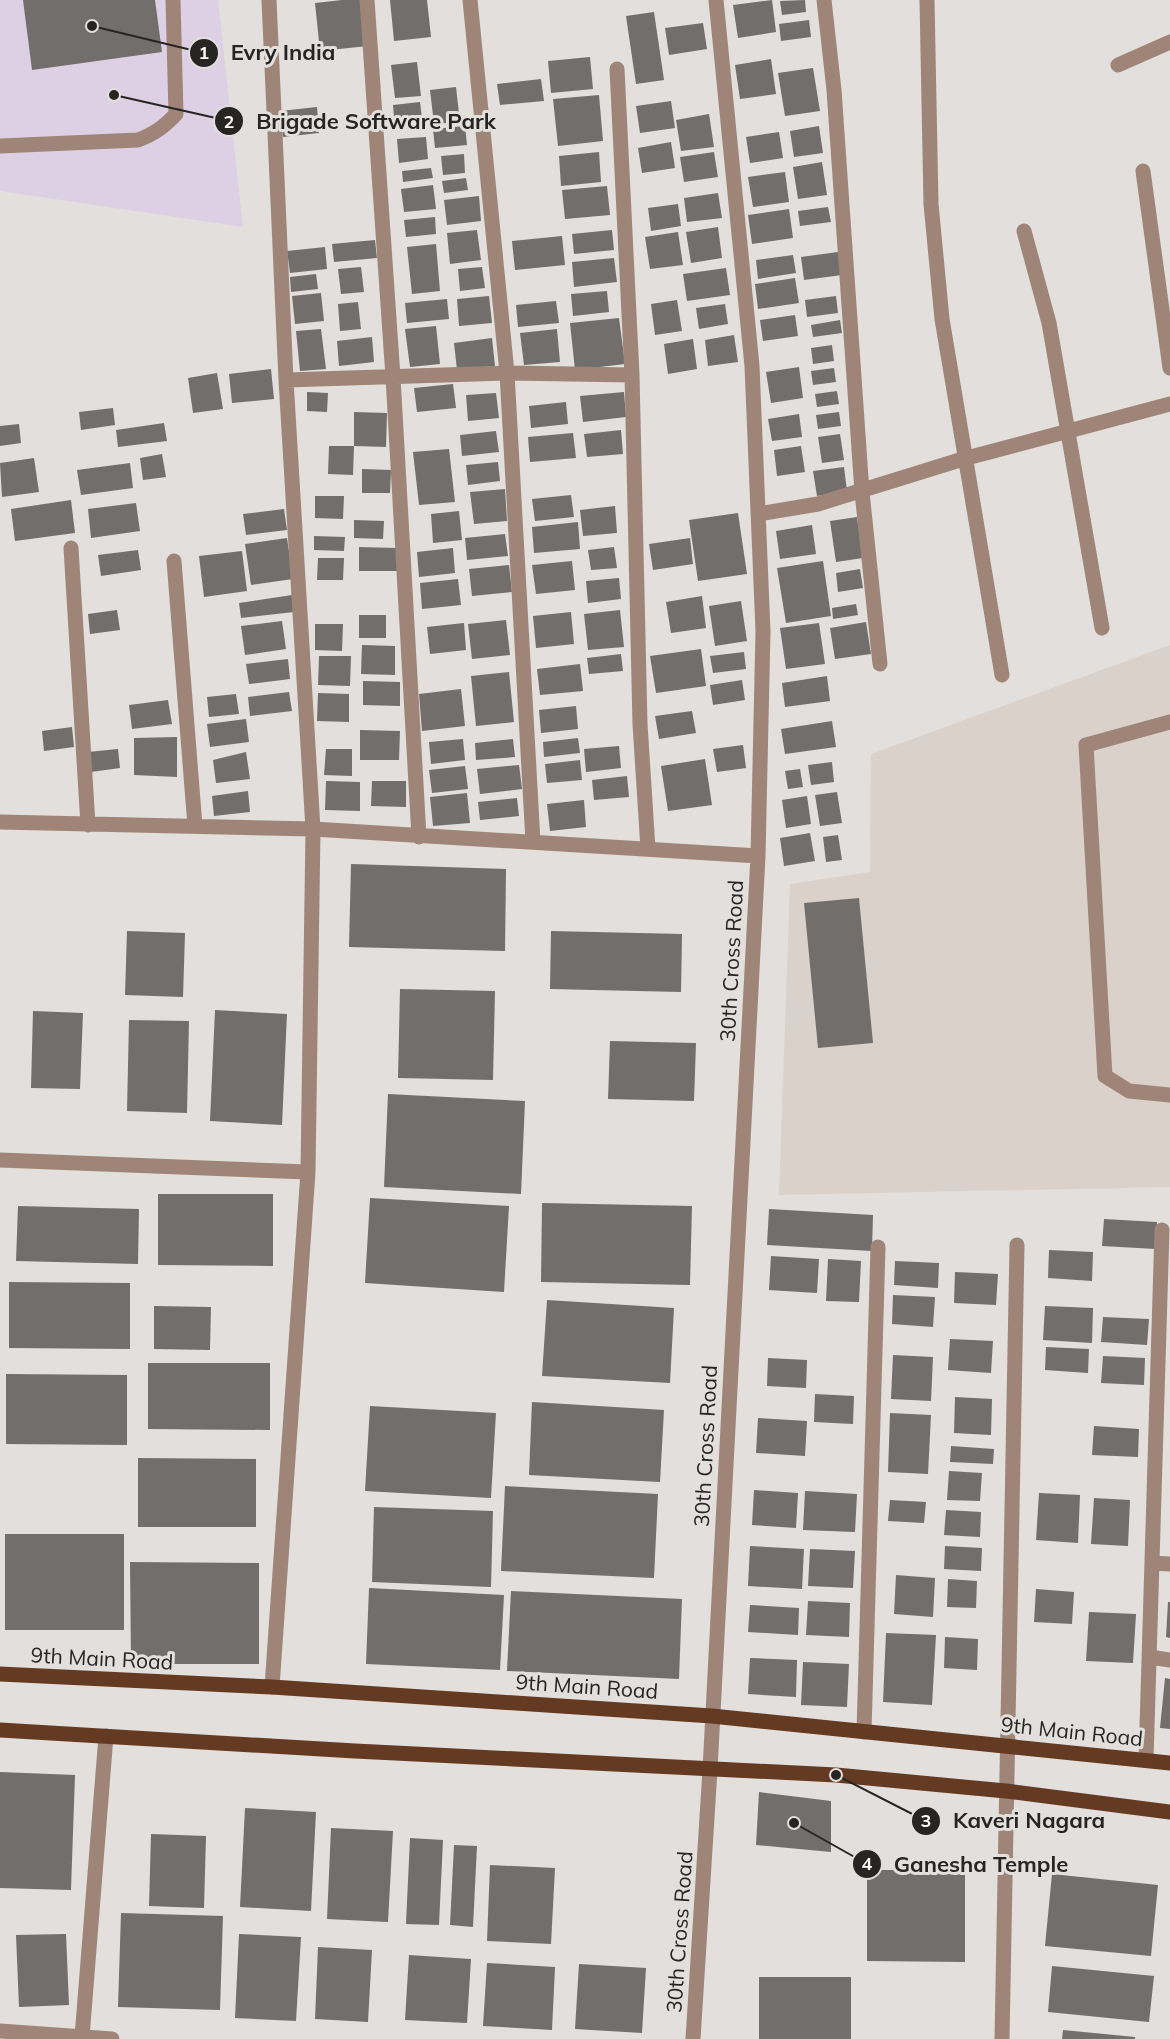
<svg xmlns="http://www.w3.org/2000/svg" width="1170" height="2039" viewBox="0 0 1170 2039" font-family="Mulish,sans-serif">
<style>
.commercial{fill:#ded0e4}
.built{fill:#dbd1cb}
.building{fill:#726e6c}
.lines{fill:none;stroke-linecap:round;stroke-linejoin:round}
.minor{stroke:#9f8577;stroke-width:15}
.major{stroke:#653a22;stroke-width:15}
.labels{text-anchor:middle;dominant-baseline:central;stroke-width:6;stroke-linejoin:round;paint-order:stroke}
.street-label{font-size:21px;fill:#262524;stroke:#e2dfdc}
.leader{fill:none;stroke:#262524;stroke-width:2}
.callout-dot{fill:#262524;stroke:#e2dfdc;stroke-width:2}
.mark-label{font-size:18px;text-anchor:middle;font-weight:bold;fill:#fff}
.callout-label{font-size:22px;text-anchor:middle;font-weight:bold;fill:#262524;stroke:#e2dfdc;stroke-width:6;stroke-linejoin:round;paint-order:stroke}
</style>
<rect width="100%" height="100%" fill="#e2dfdc"/>
<path class="commercial" d="M0,0H218L243,227L0,191Z"/>
<path class="built" d="M1170,645V1187L779,1195L790,884L870,872L871,754Z"/>
<path class="building" d="M23,0H155L162,52L32,70Z
M342,0H363L368,46L320,51L315,3Z
M390,0H427L431,37L394,41Z
M772,0L776,32L738,38L733,5Z
M805,0L806,12L782,15L780,1Z
M654,12L664,80L636,84L626,16Z
M809,20L811,37L781,41L779,24Z
M703,23L707,49L669,55L665,28Z
M590,57L593,89L551,93L548,61Z
M771,59L776,94L740,99L735,65Z
M417,62L421,96L395,98L391,65Z
M813,68L820,111L785,116L778,73Z
M541,79L544,101L500,105L497,84Z
M456,87L460,122L434,124L430,90Z
M599,95L603,141L558,146L553,99Z
M671,101L675,128L640,133L636,106Z
M420,102L423,127L395,129L393,105Z
M317,107L319,133L283,137L280,111Z
M709,114L714,147L681,151L676,120Z
M465,126L467,145L435,148L433,129Z
M819,126L823,153L794,157L790,131Z
M779,132L783,158L750,163L746,137Z
M426,137L428,159L399,163L397,139Z
M671,142L675,168L642,173L638,148Z
M599,152L601,182L561,186L559,156Z
M714,152L718,177L684,182L680,157Z
M464,154L465,173L443,175L441,156Z
M822,162L827,195L798,199L793,167Z
M431,168L433,178L403,182L402,171Z
M785,172L789,202L753,207L748,177Z
M466,178L468,190L444,193L442,181Z
M433,185L436,209L404,212L401,189Z
M607,186L610,215L565,219L562,190Z
M718,193L722,218L687,222L684,198Z
M479,196L481,221L447,225L444,200Z
M678,204L681,226L651,231L648,208Z
M828,207L831,222L800,226L798,211Z
M789,209L793,238L752,244L748,215Z
M435,217L436,234L406,237L404,220Z
M718,227L722,258L691,263L686,232Z
M477,230L481,260L450,264L447,233Z
M612,230L614,250L574,254L572,234Z
M678,232L683,265L650,269L645,237Z
M562,236L565,265L515,270L512,241Z
M375,240L377,258L334,262L332,244Z
M436,244L440,291L412,294L407,247Z
M325,247L327,269L290,273L287,251Z
M838,252L842,275L804,280L801,257Z
M793,255L796,273L758,279L756,260Z
M614,258L617,282L574,287L572,262Z
M361,267L364,292L341,294L338,269Z
M482,267L485,288L460,291L458,269Z
M726,268L730,295L687,301L683,274Z
M316,274L318,289L291,292L290,277Z
M795,278L799,303L758,309L755,284Z
M607,291L609,312L573,316L571,294Z
M321,293L324,321L295,324L292,296Z
M489,296L492,323L459,326L457,299Z
M836,296L838,313L807,317L805,300Z
M447,299L449,319L407,323L405,303Z
M677,300L682,331L655,335L651,304Z
M556,301L559,323L518,327L516,305Z
M358,302L361,329L340,331L338,304Z
M725,304L728,324L699,329L696,308Z
M795,315L798,336L763,341L760,320Z
M619,318L625,364L575,370L570,323Z
M840,320L842,333L813,337L811,325Z
M436,326L440,364L410,367L405,329Z
M321,329L326,369L300,371L296,331Z
M557,329L560,362L524,365L520,333Z
M734,335L738,362L708,366L705,340Z
M372,337L374,362L339,366L337,341Z
M492,338L495,366L457,370L454,343Z
M693,339L697,369L668,374L664,344Z
M832,345L834,361L813,364L811,348Z
M799,367L803,398L771,403L766,372Z
M834,368L836,382L813,385L811,371Z
M271,369L274,399L232,403L229,374Z
M217,373L223,409L193,413L188,378Z
M453,384L456,408L417,412L414,388Z
M837,391L839,404L817,407L815,394Z
M307,392L328,393L327,412L307,411Z
M624,392L626,417L583,422L580,396Z
M496,393L499,418L468,421L466,395Z
M566,402L568,424L531,428L529,406Z
M113,408L115,425L81,430L79,412Z
M354,412L387,413L386,447L354,446Z
M839,412L841,426L818,429L816,415Z
M799,414L802,437L772,441L768,419Z
M164,423L167,441L118,447L116,430Z
M19,424L21,443L0,446V426Z
M621,430L623,454L587,457L584,434Z
M496,431L499,452L462,456L460,435Z
M573,433L576,458L530,462L528,437Z
M840,434L844,460L822,463L818,437Z
M329,446H354L353,475L328,474Z
M801,446L805,472L777,476L774,450Z
M449,449L455,502L419,505L413,452Z
M162,454L166,477L143,480L140,458Z
M34,458L39,492L2,497L0,463Z
M498,462L500,481L468,485L466,465Z
M130,463L133,488L81,495L77,470Z
M844,467L847,491L817,496L813,471Z
M362,469L391,470L390,493H362Z
M505,489L507,521L474,524L470,492Z
M571,495L574,517L535,521L532,499Z
M315,496H344L343,519L315,518Z
M71,500L75,533L15,541L11,509Z
M136,503L140,531L91,538L88,509Z
M615,506L617,533L583,536L580,510Z
M284,509L287,530L246,535L243,514Z
M459,511L462,540L433,543L431,514Z
M738,513L747,574L698,581L689,520Z
M857,517L863,558L836,562L830,521Z
M354,520L384,521L383,539L354,538Z
M578,522L580,549L534,553L532,527Z
M812,525L816,554L780,559L776,531Z
M505,534L508,556L467,560L465,538Z
M314,536L345,537L344,551L314,550Z
M287,538L293,579L251,585L245,544Z
M690,538L693,564L653,570L649,544Z
M359,547L397,548V571H359Z
M614,547L617,568L591,570L588,550Z
M453,548L455,573L419,577L417,552Z
M138,550L141,570L101,576L98,555Z
M242,551L247,591L204,597L199,556Z
M318,558H344L343,580H317Z
M572,561L575,590L536,594L532,565Z
M823,561L831,616L786,623L777,568Z
M509,565L512,592L472,596L469,569Z
M860,569L863,588L838,592L836,573Z
M619,578L621,599L588,603L586,581Z
M458,579L461,605L422,609L420,583Z
M292,595L294,612L241,618L239,603Z
M702,596L706,628L671,633L666,602Z
M741,601L747,641L715,646L709,606Z
M856,604L858,615L833,619L832,608Z
M117,610L120,630L90,634L88,614Z
M620,610L624,647L588,650L584,614Z
M571,612L574,644L536,648L533,616Z
M359,615H386V638H359Z
M506,620L510,655L472,659L468,624Z
M282,621L286,649L245,655L241,626Z
M866,622L871,654L835,659L830,628Z
M464,623L466,650L430,654L427,627Z
M819,623L825,664L786,669L780,628Z
M315,624H343L342,651L315,650Z
M362,645L395,646V675L361,674Z
M701,649L706,686L656,693L650,656Z
M744,652L746,669L713,673L710,656Z
M621,654L623,671L589,674L587,658Z
M319,656H351L350,686L318,685Z
M288,659L290,679L249,684L246,664Z
M580,664L583,691L540,695L537,669Z
M509,672L514,722L476,726L471,676Z
M827,676L830,701L785,707L782,683Z
M742,680L745,700L713,705L710,685Z
M363,681L400,682V706L363,705Z
M461,689L465,726L422,731L419,694Z
M289,692L292,711L250,716L248,697Z
M318,693L349,694V722L317,721Z
M236,694L239,714L209,717L207,697Z
M168,700L172,724L132,729L129,705Z
M576,706L578,729L541,733L539,710Z
M692,711L696,733L659,739L655,716Z
M246,719L249,742L210,747L207,724Z
M832,721L836,747L785,754L781,729Z
M72,727L74,747L44,751L42,731Z
M360,730L400,731L399,760H360Z
M177,737V777L134,775V738Z
M578,738L580,753L544,757L543,742Z
M463,739L465,760L431,764L429,742Z
M513,739L515,757L476,760L475,743Z
M743,745L746,768L717,772L713,749Z
M619,746L621,768L586,772L584,749Z
M118,749L120,768L91,772L88,752Z
M326,749H352V776L324,775Z
M246,752L250,779L216,783L213,760Z
M705,759L712,805L668,811L661,766Z
M580,760L582,780L547,783L545,764Z
M832,762L834,782L811,785L808,765Z
M519,765L522,789L480,794L477,769Z
M465,766L468,789L432,793L429,770Z
M800,769L803,787L788,789L785,771Z
M627,776L629,797L594,800L592,780Z
M326,781L360,782V811L325,810Z
M372,781H406V807L371,806Z
M248,791L250,812L214,816L212,796Z
M837,792L842,823L820,826L815,795Z
M467,793L470,823L433,826L430,797Z
M807,796L811,824L786,828L782,800Z
M517,798L519,816L480,820L478,802Z
M584,800L586,827L550,831L547,804Z
M810,833L815,861L784,866L780,838Z
M838,835L842,860L826,862L823,837Z
M351,864L506,869L505,951L349,947Z
M859,898L873,1043L818,1048L804,903Z
M127,931L185,933L183,997L125,995Z
M551,931L682,934L681,992L550,989Z
M400,989L495,991L493,1080L398,1078Z
M215,1010L287,1014L282,1125L210,1121Z
M33,1011L83,1013L80,1089L31,1088Z
M129,1020L189,1021L187,1113L127,1111Z
M610,1041L696,1043L694,1101L608,1099Z
M388,1094L525,1101L521,1194L384,1187Z
M158,1194H273V1266L158,1265Z
M370,1198L509,1206L504,1292L365,1283Z
M542,1203L692,1206L690,1285L541,1282Z
M18,1206L139,1209L138,1264L16,1261Z
M769,1209L873,1215L872,1251L767,1245Z
M1104,1219L1157,1222L1156,1249L1102,1246Z
M1049,1250L1093,1252L1092,1281L1048,1278Z
M771,1256L819,1259L817,1293L769,1290Z
M828,1259L861,1261L859,1302L826,1301Z
M895,1261L939,1263L938,1288L894,1285Z
M955,1272L998,1274L996,1305L954,1303Z
M9,1282L130,1283V1349L9,1348Z
M893,1295L935,1297L933,1327L892,1324Z
M547,1300L674,1308L670,1383L542,1376Z
M154,1306L211,1307L210,1350L154,1349Z
M1045,1306L1093,1308L1092,1343L1043,1340Z
M1103,1317L1149,1319L1147,1345L1101,1342Z
M950,1339L993,1341L991,1373L948,1370Z
M1046,1347L1089,1349L1088,1373L1045,1370Z
M893,1355L933,1357L931,1401L891,1399Z
M1103,1356L1145,1358L1144,1385L1101,1383Z
M768,1358L807,1360L806,1388L767,1386Z
M148,1363H270V1430L148,1429Z
M6,1374L127,1375V1445L6,1444Z
M815,1394L854,1396L853,1424L814,1422Z
M955,1397L992,1399L991,1435L954,1433Z
M532,1402L664,1410L660,1482L529,1475Z
M370,1406L496,1413L491,1498L365,1491Z
M890,1413L931,1415L928,1474L888,1472Z
M758,1418L807,1421L805,1456L756,1453Z
M1094,1426L1139,1429L1138,1457L1092,1455Z
M951,1446L994,1449L993,1464L950,1462Z
M138,1458L256,1459V1527H138Z
M949,1471L982,1473L980,1501L947,1500Z
M505,1486L658,1494L654,1578L501,1571Z
M754,1490L798,1493L796,1528L752,1525Z
M805,1491L857,1494L855,1532L803,1530Z
M1039,1493L1080,1495L1078,1543L1036,1540Z
M1094,1498L1130,1500L1128,1546L1091,1544Z
M890,1500L926,1502L924,1523L888,1521Z
M374,1507L493,1511L491,1587L372,1582Z
M946,1510L981,1512L980,1537L944,1535Z
M5,1534H124V1630H5Z
M750,1546L804,1549L802,1589L748,1586Z
M945,1546L982,1548L981,1571L944,1569Z
M810,1549L855,1551L853,1588L808,1586Z
M130,1562L259,1563V1664H131Z
M896,1575L935,1578L933,1617L894,1614Z
M948,1579L977,1581L976,1608L947,1607Z
M369,1588L504,1595L500,1670L366,1664Z
M1036,1589L1074,1592L1072,1624L1034,1622Z
M511,1591L682,1599L679,1679L507,1671Z
M808,1601L850,1603L849,1637L806,1635Z
M1168,1602H1170V1638L1166,1637Z
M750,1605L799,1608L798,1635L748,1632Z
M1089,1612L1136,1614L1133,1663L1086,1661Z
M886,1633L936,1635L932,1705L883,1702Z
M945,1637L978,1639L977,1670L944,1668Z
M750,1658L797,1660L796,1697L748,1694Z
M803,1662L849,1664L847,1707L801,1705Z
M1165,1678L1170,1679V1729L1160,1728Z
M0,1772L75,1775L71,1890L0,1888Z
M759,1792L831,1801V1852L756,1845Z
M245,1808L316,1812L311,1911L240,1907Z
M331,1828L393,1831L388,1922L327,1919Z
M151,1834L206,1836L204,1908L149,1906Z
M410,1838L443,1840L439,1925L406,1924Z
M454,1845L477,1846L473,1927L450,1925Z
M490,1865L555,1868L551,1944L487,1941Z
M867,1870H965V1962L867,1961Z
M1052,1874L1158,1885L1151,1956L1045,1946Z
M121,1913L223,1916L220,2010L118,2007Z
M66,1934L69,2005L19,2007L16,1935Z
M239,1934L301,1937L296,2021L235,2018Z
M318,1947L372,1950L368,2022L315,2019Z
M409,1955L471,1959L467,2023L405,2020Z
M487,1963L555,1967L552,2030L483,2026Z
M579,1964L646,1968L642,2033L575,2029Z
M1052,1966L1154,1976L1149,2022L1048,2012Z
M759,1977H851V2039H759Z
M1063,2030L1135,2037V2039H1062Z"/>
<g class="lines">
<path class="minor" d="M367,0L393,377L419,837
M470,0L507,373L533,842
M824,0L834,90L862,492L880,664
M927,0L931,204L942,319L1002,675
M1118,65L1170,42
M617,69L632,375L640,724L648,849
M0,146L138,140C154,134 164,127 176,114L173,0
M1143,171L1170,368
M1024,231L1049,323L1102,628
M286,380L507,373L632,375
M758,514L818,504L963,459L1170,404
M71,548L88,825
M174,561L195,826
M1170,722L1086,745L1105,1076L1129,1091L1170,1095
M0,822L313,829L758,856
M0,1160L308,1172L313,829L286,380L269,0
M1152,1563L1170,1564
M1150,1657L1170,1660
M272,1687L308,1172
M864,1732L878,1247
M1146,1760L1162,1230
M0,2031L112,2039
M82,2037L106,1736
M693,2039L710,1770L758,856L763,631L752,366L716,0
M1002,2039L1017,1245"/>
<path class="major" d="M0,1674L272,1687L712,1716L1170,1763
M0,1730L355,1751L836,1775L1006,1791L1170,1812"/>
</g>
<g class="labels">
<g class="street-label">
<text transform="translate(731 961) rotate(-87)">30th Cross Road</text>
<text transform="translate(705 1446) rotate(-87)">30th Cross Road</text>
<text transform="translate(102 1658) rotate(3)">9th Main Road</text>
<text transform="translate(587 1686) rotate(4)">9th Main Road</text>
<text transform="translate(1072 1731) rotate(6)">9th Main Road</text>
<text transform="translate(679 1932) rotate(-86)">30th Cross Road</text>
</g>
</g>
<path class="leader" d="M92 26L204 53M114 95L229 121M836 1775L926 1821M794 1823L867 1864"/>
<g class="callout-dot">
<circle cx="92" cy="26" r="6"/>
<circle cx="114" cy="95" r="6"/>
<circle cx="836" cy="1775" r="6"/>
<circle cx="794" cy="1823" r="6"/>
<circle cx="204" cy="53" r="15"/>
<circle cx="229" cy="121" r="15"/>
<circle cx="926" cy="1821" r="15"/>
<circle cx="867" cy="1864" r="15"/>
</g>
<g class="mark-label">
<text x="204" y="59">1</text>
<text x="229" y="128">2</text>
<text x="926" y="1827">3</text>
<text x="867" y="1870">4</text>
</g>
<g class="callout-label">
<text x="283" y="60">Evry India</text>
<text x="376" y="129">Brigade Software Park</text>
<text x="1029" y="1828">Kaveri Nagara</text>
<text x="981" y="1872">Ganesha Temple</text>
</g>
</svg>
